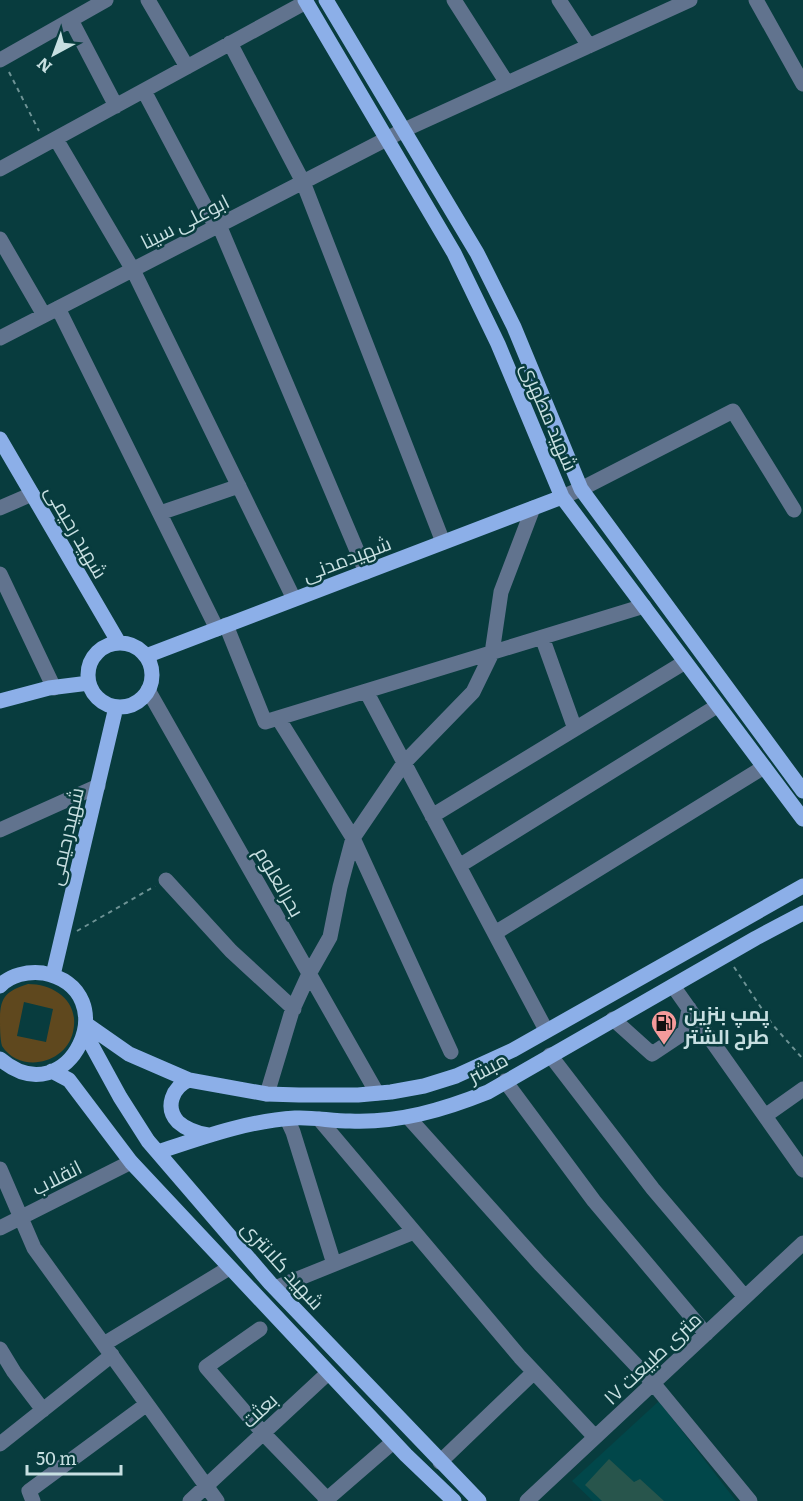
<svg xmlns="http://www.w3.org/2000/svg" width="803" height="1501" viewBox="0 0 803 1501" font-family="Literata,Cairo,serif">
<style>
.built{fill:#01474a}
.green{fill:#5f481e;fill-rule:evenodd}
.building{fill:#28554c}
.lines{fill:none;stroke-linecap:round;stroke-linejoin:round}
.path{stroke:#6e9395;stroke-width:2;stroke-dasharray:4.5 4.5;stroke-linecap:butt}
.minor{stroke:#61738e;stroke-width:15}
.major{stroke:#8cafe8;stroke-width:15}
.labels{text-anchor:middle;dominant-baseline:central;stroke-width:5;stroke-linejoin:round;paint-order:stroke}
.street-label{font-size:20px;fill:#c7dfe1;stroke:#083c3e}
.poi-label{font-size:20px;font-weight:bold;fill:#c7dfe1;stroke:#083c3e;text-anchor:start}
</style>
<rect width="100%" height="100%" fill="#083c3e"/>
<path class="built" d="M659,1401L736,1501H593L572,1481Z"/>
<path class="green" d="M28,984C55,984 80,1002 73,1032C66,1064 20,1074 2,1046C0,1039 0,1026 0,1019C0,996 7,991 28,984ZM24,1002L53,1009L46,1042L17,1036Z"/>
<path class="building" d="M609,1459L634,1482L640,1479L664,1501H602L585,1485Z"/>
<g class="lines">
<path class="path" d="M9,72L39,131
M77,931L155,886
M734,967L772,1024L803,1059"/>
<path class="minor" d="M148,0L187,67
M454,0L507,83
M559,0L589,46
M756,0L803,84
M71,20L116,106
M230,43L303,182L443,542
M0,60L106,0
M144,91L216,227
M56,139L133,270L294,599
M0,169L306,2
M219,225L366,572
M0,239L44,315
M58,308L217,629
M0,338L404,130L690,0
M562,497L581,489L733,411L794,510
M0,508L32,494
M160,513L239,486
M0,574L54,688
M226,625L265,722L644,606
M542,637L575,729
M148,690L377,1093
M366,691L546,1030
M278,718L353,838L451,1052
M432,816L685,662
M0,830L98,786
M459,866L717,706
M166,880L231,951L294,1009
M495,933L764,767
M673,986L803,1170
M613,1019L652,1054L685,1032L689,1008
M550,1055L653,1189L745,1297
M505,1081L594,1201L706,1334
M267,1094L292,1011L309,974L330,937L340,887L353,838L404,763L473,692L492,653L501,592L533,508
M765,1116L803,1089
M408,1117L540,1264L653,1383L750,1501
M287,1119L293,1132L334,1264
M319,1119L520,1357L595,1437
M0,1169L34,1248L217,1501
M0,1228L131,1162
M275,1288L414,1232
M260,1329L206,1367L263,1433L329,1501
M104,1344L229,1268
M0,1349L14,1372L43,1410
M0,1444L112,1355
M440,1462L534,1372
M33,1501L29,1491L147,1404
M190,1501L328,1373
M325,1501L393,1442
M527,1501L803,1243"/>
<path class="major" d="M305,0L454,253L498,344L562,497L803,819
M326,0L477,253L514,327L581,489L803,791
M0,439L119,643
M88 675a32 32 0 1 1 64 0a32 32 0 1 1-64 0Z
M146,656L562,497
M0,701L49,688L89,683
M53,975L116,707
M0,986C10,975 28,971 43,973C129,990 69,1118 0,1059
M86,1024L129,1054L189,1080L267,1094L299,1095H358L391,1092L424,1086L456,1076L513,1050L803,886
M85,1033L120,1097L148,1141L270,1283L479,1501
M52,1071L69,1080L131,1162L406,1455L454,1501
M189,1080C173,1087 164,1107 178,1122C187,1130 197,1133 208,1135
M158,1152C203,1137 247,1121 295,1118C313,1117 332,1121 350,1121C399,1123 443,1110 488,1092L756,938L803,913"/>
</g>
<defs>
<g id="fuel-pin" transform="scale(1.35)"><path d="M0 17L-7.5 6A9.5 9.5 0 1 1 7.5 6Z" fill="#f59b9b" stroke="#083c3e"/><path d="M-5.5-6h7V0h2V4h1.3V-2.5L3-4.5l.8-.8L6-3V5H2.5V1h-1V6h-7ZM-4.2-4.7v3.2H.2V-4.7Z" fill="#111"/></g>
</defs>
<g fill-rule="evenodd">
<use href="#fuel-pin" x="664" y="1023"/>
</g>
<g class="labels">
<g class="street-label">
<text transform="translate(184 220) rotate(-27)">ابوعلی سینا</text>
<text transform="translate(551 416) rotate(67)">شهید مطهری</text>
<text transform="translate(78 531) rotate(60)">شهید رحیمی</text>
<text transform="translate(346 557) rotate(-21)">شهیدمدنی</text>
<text transform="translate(64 836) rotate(-77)">شهیدرحیمی</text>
<text transform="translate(281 881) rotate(60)">بحرالعلوم</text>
<text transform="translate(487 1066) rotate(-28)">مبشر</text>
<text transform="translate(56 1176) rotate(-27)">انقلاب</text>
<text transform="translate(284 1264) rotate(48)">شهید کلانتری</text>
<text transform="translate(651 1357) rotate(-43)">۱۷ متری طبیعت</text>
<text transform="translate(258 1409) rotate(-43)">بعثت</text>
</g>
<g class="poi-label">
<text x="684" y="1012">پمپ بنزین<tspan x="684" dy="23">طرح الشتر</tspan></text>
</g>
</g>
<g transform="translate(54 54) rotate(221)" stroke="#083c3e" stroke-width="4.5" paint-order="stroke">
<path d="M0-4.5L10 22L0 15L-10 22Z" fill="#c7dfe1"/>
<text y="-9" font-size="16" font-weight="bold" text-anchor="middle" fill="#c7dfe1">N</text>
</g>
<path d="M27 1465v9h94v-9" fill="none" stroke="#c7dfe1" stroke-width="3"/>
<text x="36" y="1465" font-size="18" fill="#c7dfe1" stroke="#083c3e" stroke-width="4.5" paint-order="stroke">50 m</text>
</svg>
